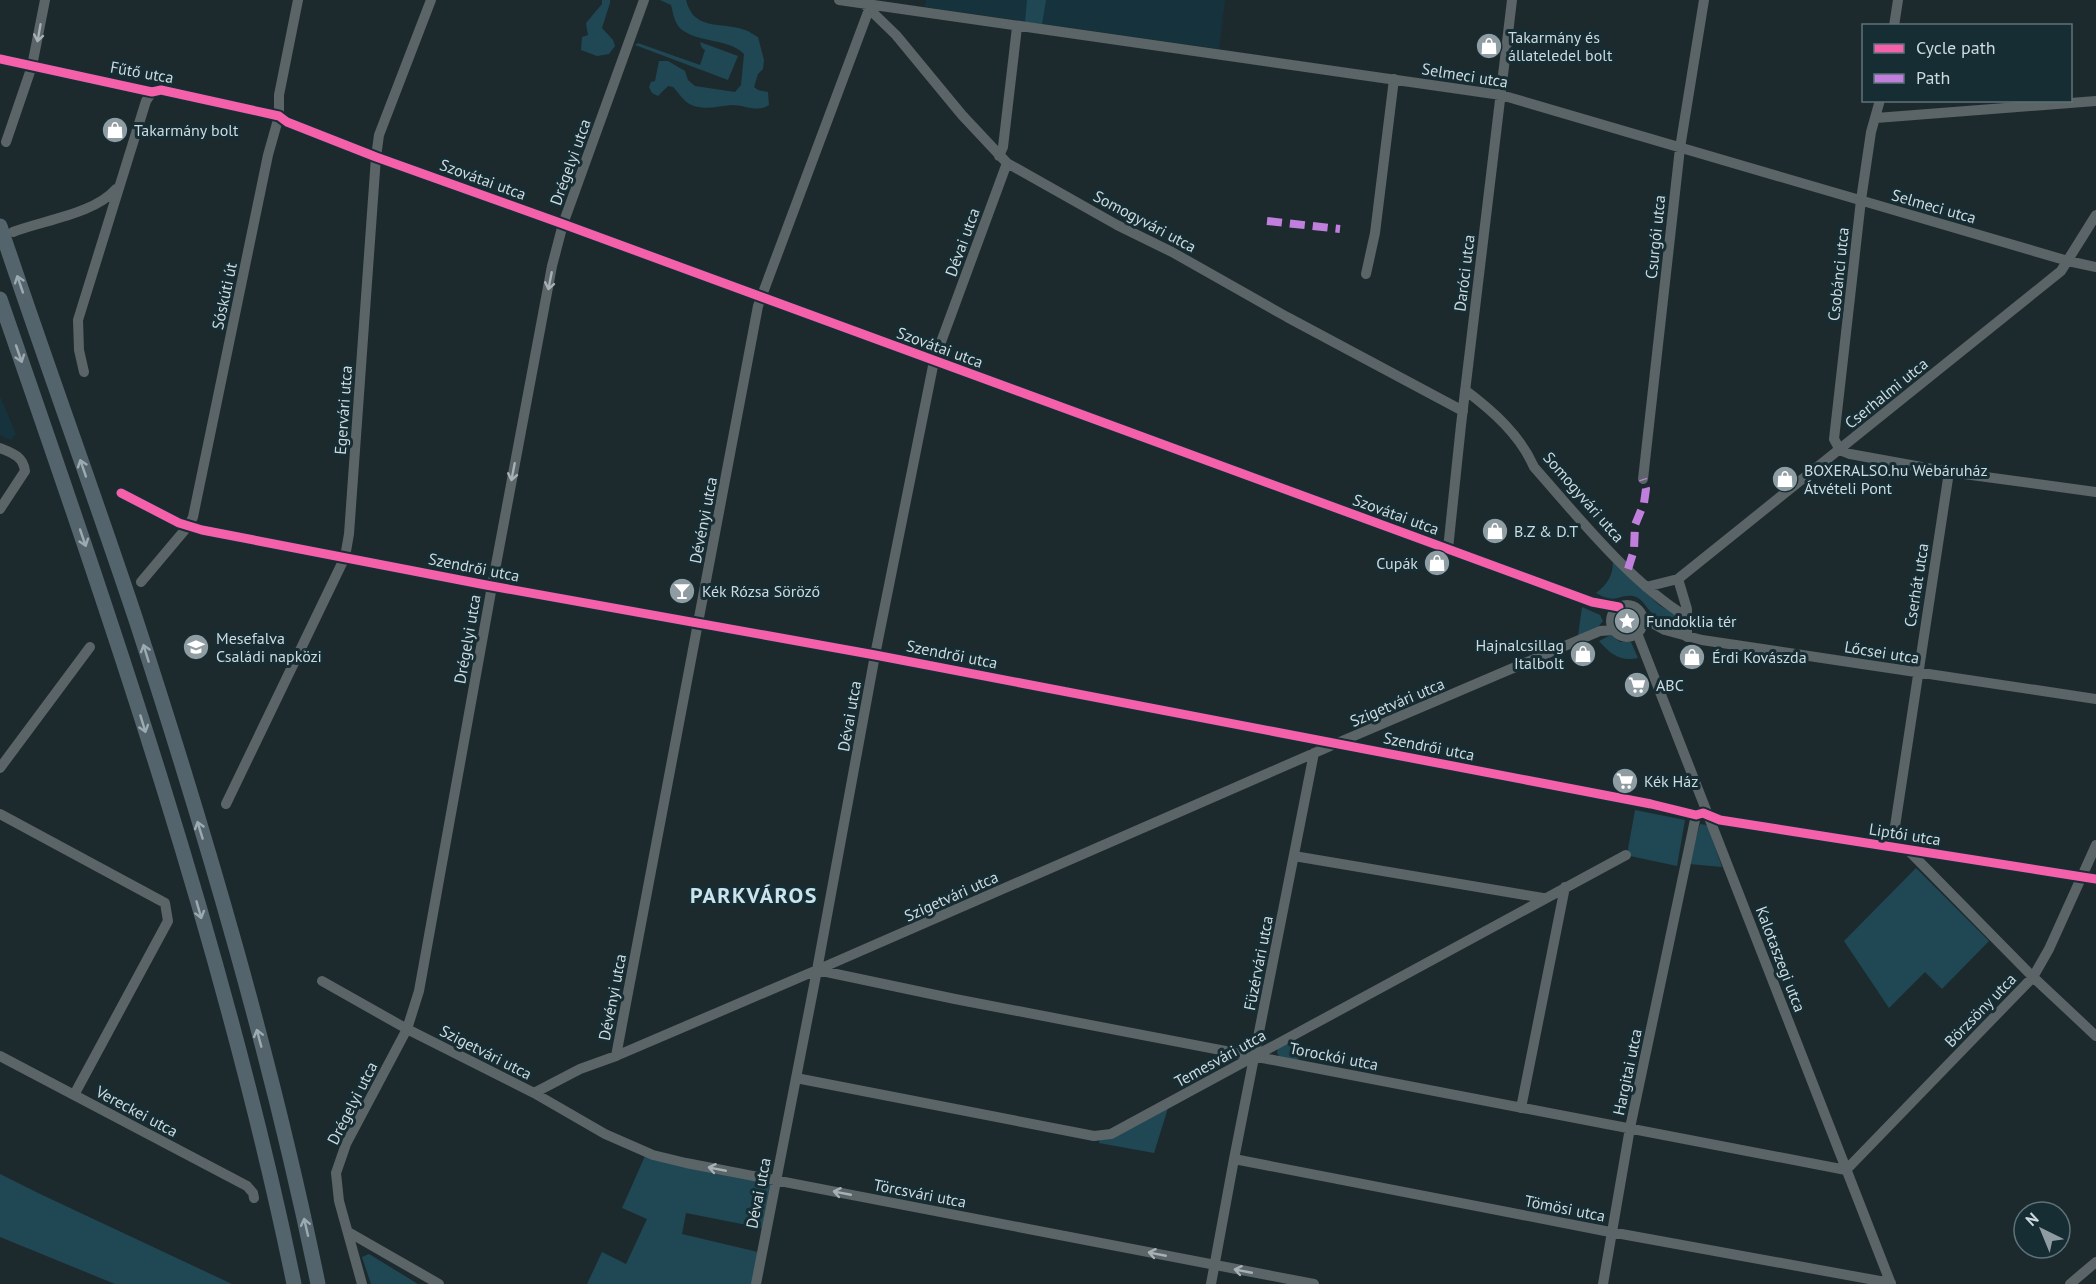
<svg xmlns="http://www.w3.org/2000/svg" width="2096" height="1284" viewBox="0 0 2096 1284" font-family="'PT Sans',sans-serif">
<style>
.built{fill:#16333d}
.green{fill:#204754}
.lines{fill:none;stroke-linecap:round;stroke-linejoin:round}
.minor{stroke:#5b6467;stroke-width:10}
.highway{stroke:#54646c;stroke-width:15}
.quiet{stroke:#c07fdc;stroke-width:8;stroke-dasharray:15 8;stroke-linecap:butt}
.cycleway-casing{stroke:#162d34;stroke-width:13}
.cycleway{stroke:#f560ab;stroke-width:9}
.oneway{stroke:#a5b1b5}
.oneway2{stroke:#9dabb1}
.labels{text-anchor:middle;dominant-baseline:central;stroke-width:6;stroke-linejoin:round;paint-order:stroke}
.poi-label{font-size:16px;fill:#cddadf;stroke:#162d34;text-anchor:start}
.street-label{font-size:16px;fill:#cddadf;stroke:#162d34}
.district-label{font-size:22px;font-weight:bold;letter-spacing:1.5px;fill:#c9e4ee;stroke:#162d34}
</style>
<rect width="100%" height="100%" fill="#1d2a2d"/>
<path class="built" d="M926,0H1225L1219,49L925,7Z
M0,396L16,434L11,440L0,435Z"/>
<path class="green" d="M602,0H610V3L602,28L613,40L615,46L609,54L597,56L581,50L582,37L588,35L586,23L602,4Z
M660,0H686C694,32 721,21 745,30C749,31 754,35 758,37L764,60L763,69L758,74L754,87L758,90L768,92L769,105C757,113 745,105 732,105C719,106 707,110 694,106C684,103 680,94 673,87L668,86L658,96L652,93L649,87L651,82L655,81L659,61H668L685,71L688,80L695,86L735,92L741,85L744,54C728,37 695,44 679,27C674,21 673,12 671,5Z
M1027,0H1046L1042,24L1025,22Z
M700,42L738,56L728,80L635,45L638,43L700,65L705,50L702,48Z
M1613,561L1659,605L1681,618L1684,624L1682,626C1672,622 1658,619 1651,612C1645,606 1642,598 1633,596C1617,594 1617,605 1596,593C1608,584 1613,575 1613,561Z
M1582,607L1600,615L1603,621L1598,627L1578,636Z
M1611,635L1620,642H1631L1638,658C1621,662 1610,654 1599,641Z
M1635,810L1685,820L1677,866L1630,856L1628,849Z
M1700,824L1706,825L1708,827L1722,867L1689,864Z
M1916,868L1989,941L1942,989L1925,972L1889,1008L1844,941Z
M1295,1038L1299,1062L1280,1057L1277,1053L1278,1047Z
M1168,1108L1154,1153L1099,1143L1100,1138Z
M645,1156L771,1182L762,1228L686,1213L682,1234L758,1252L752,1284H587L602,1252L626,1264L647,1219L622,1208Z
M0,1174L38,1193L232,1284H115L0,1237Z
M369,1254L418,1284H371L362,1257Z"/>
<g class="lines">
<path class="minor" d="M839,0L1501,95L2068,261L2096,267
M866,6L896,35L962,115L1007,163L1117,225L1172,252L1287,317L1463,411
M1894,26L1898,0
M0,59L152,92L161,90L279,116L287,122L376,157L563,224L1592,602L1619,607
M1880,100L1871,132L1861,200L1834,439L1840,450L1850,454L1949,472L2096,492
M1876,118L2096,101
M6,142L32,66L45,0
M999,156L1003,147L1017,27
M13,232C44,220 94,214 116,189
M1366,274L1375,233L1394,79
M84,372L79,350L78,320L146,101L152,92
M1465,390C1493,411 1520,435 1534,467C1578,517 1631,583 1687,617
M0,448C12,453 23,456 25,471L0,509
M1643,479L1680,148L1704,0
M121,493L179,523L202,530L486,585L875,655L1651,804L1696,815L1703,813L1720,820L2096,879
M1448,549L1461,425L1512,0
M1678,579L1687,609V637
M141,582L189,525L193,517L268,155L279,116V95L298,0
M1646,587L1678,579L2061,271L2096,215
M1611 621a16 16 0 1 1 32 0a16 16 0 1 1-32 0Z
M1643,618L1665,630L1702,640L2096,699
M1637,633L1891,1284
M0,768L90,647
M226,804L345,557L349,534L376,157L379,135L431,0
M0,814L165,903L168,921L74,1095
M1892,846L1949,472
M1908,850L2033,977L2096,1036
M1294,856L1543,898
M817,970L955,999L1846,1170L2033,977L2049,949L2096,845
M322,981L407,1029L534,1093L605,1134L653,1155L686,1163L1314,1284
M0,1056L247,1186L253,1193L254,1198
M616,1056L758,306L871,4
M796,1078L1094,1136L1111,1134L1626,855
M534,1093L580,1069L616,1056L817,970L1335,744L1600,631L1614,630
M1521,1108L1565,887
M1234,1159L1605,1231L1891,1283
M350,1233L439,1284
M362,1284L339,1201L336,1173L346,1144L407,1029L419,991L492,586L552,266L563,224L644,0
M756,1284L817,970L875,655L934,361L1007,163
M1211,1284L1234,1159L1314,753
M1603,1284L1630,1128L1696,815
M2070,1284L2096,1262"/>
<path class="highway" d="M0,226C44,358 92,488 136,620C207,838 272,1059 318,1284
M0,299C112,622 225,948 294,1284"/>
<path class="quiet" d="M1267,221L1340,229
M1628,569L1634,550L1635,525L1644,503L1646,489L1643,479"/>
<g class="cycleway-casing">
<path id="cycleway" d="M0,59L152,92L161,90L279,116L287,122L376,157L563,224L1592,602L1619,607
M121,493L179,523L202,530L486,585L875,655L1651,804L1696,815L1703,813L1720,820L2096,879"/>
</g>
<use href="#cycleway" class="cycleway"/>
</g>
<defs><path id="oneway-shaft" d="M-6 0H5M1.5-3L5.5 0L1.5 3" fill="none" stroke-width="1.6" stroke-linecap="round" stroke-linejoin="round" transform="scale(1.5)"/></defs>
<g class="oneway">
<use href="#oneway-shaft" transform="translate(39 33) rotate(100)"/>
<use href="#oneway-shaft" transform="translate(550 281) rotate(101)"/>
<use href="#oneway-shaft" transform="translate(513 472) rotate(101)"/>
<use href="#oneway-shaft" transform="translate(717 1169) rotate(-169)"/>
<use href="#oneway-shaft" transform="translate(842 1193) rotate(-169)"/>
<use href="#oneway-shaft" transform="translate(1157 1254) rotate(-169)"/>
<use href="#oneway-shaft" transform="translate(1243 1271) rotate(-169)"/>
</g>
<g class="oneway2">
<use href="#oneway-shaft" transform="translate(20 284) rotate(-109)"/>
<use href="#oneway-shaft" transform="translate(19 354) rotate(71)"/>
<use href="#oneway-shaft" transform="translate(83 468) rotate(-109)"/>
<use href="#oneway-shaft" transform="translate(83 538) rotate(71)"/>
<use href="#oneway-shaft" transform="translate(146 653) rotate(-107)"/>
<use href="#oneway-shaft" transform="translate(143 724) rotate(73)"/>
<use href="#oneway-shaft" transform="translate(200 830) rotate(-107)"/>
<use href="#oneway-shaft" transform="translate(199 910) rotate(74)"/>
<use href="#oneway-shaft" transform="translate(259 1038) rotate(-105)"/>
<use href="#oneway-shaft" transform="translate(306 1227) rotate(-103)"/>
</g>
<defs>
<g id="shop-disc" transform="scale(1.35)"><circle r="9.5" fill="#8f9ca1" stroke="#162d34"/><path d="M-5-2.5h2.3a2.7 3.5 0 0 1 5.4 0H5L5.5 6h-11ZM-1.5-2.5h3a1.5 2.3 0 0 0-3 0Z" fill="#fff"/></g>
<g id="bar-disc" transform="scale(1.35)"><circle r="9.5" fill="#8f9ca1" stroke="#162d34"/><path d="M-6-5H6L.8 .8V4.5H3.5V6h-7V4.5H-.8V.8Z" fill="#fff"/></g>
<g id="sight-disc" transform="scale(1.35)"><circle r="9.5" fill="#8f9ca1" stroke="#162d34"/><path d="M0-6L1.8-2.2L6-1.7L2.9 1.2L3.7 5.4L0 3.3L-3.7 5.4L-2.9 1.2L-6-1.7L-1.8-2.2Z" fill="#fff"/></g>
<g id="school-disc" transform="scale(1.35)"><circle r="9.5" fill="#8f9ca1" stroke="#162d34"/><path d="M0-5L7-2L0 1L-7-2ZM-4 1L0 2.5L4 1V4Q0 6-4 4Z" fill="#fff"/></g>
<g id="supermarket-disc" transform="scale(1.35)"><circle r="9.5" fill="#8f9ca1" stroke="#162d34"/><path d="M-6-5.5h2.5l.6 2H6L4.5 2H-2.5L-4.4-4H-6ZM-1.5 3.2a1.3 1.3 0 1 0 .1 0ZM3 3.2a1.3 1.3 0 1 0 .1 0Z" fill="#fff"/></g>
</defs>
<g fill-rule="evenodd">
<use href="#shop-disc" x="1489" y="46"/>
<use href="#shop-disc" x="115" y="130"/>
<use href="#shop-disc" x="1785" y="479"/>
<use href="#shop-disc" x="1495" y="531"/>
<use href="#shop-disc" x="1437" y="563"/>
<use href="#bar-disc" x="682" y="591"/>
<use href="#sight-disc" x="1627" y="621"/>
<use href="#school-disc" x="196" y="647"/>
<use href="#shop-disc" x="1583" y="654"/>
<use href="#shop-disc" x="1692" y="657"/>
<use href="#supermarket-disc" x="1637" y="685"/>
<use href="#supermarket-disc" x="1625" y="781"/>
</g>
<g class="labels">
<g class="poi-label">
<text x="1508" y="37">Takarmány és<tspan x="1508" dy="18">állateledel bolt</tspan></text>
<text x="134" y="130">Takarmány bolt</text>
<text x="1804" y="470">BOXERALSO.hu Webáruház<tspan x="1804" dy="18">Átvételi Pont</tspan></text>
<text x="1514" y="531">B.Z &amp; D.T</text>
<text x="1418" y="563" text-anchor="end">Cupák</text>
<text x="702" y="591">Kék Rózsa Söröző</text>
<text x="1646" y="621">Fundoklia tér</text>
<text x="216" y="638">Mesefalva<tspan x="216" dy="18">Családi napközi</tspan></text>
<text x="1564" y="645" text-anchor="end">Hajnalcsillag<tspan x="1564" dy="18">Italbolt</tspan></text>
<text x="1712" y="657">Érdi Kovászda</text>
<text x="1656" y="685">ABC</text>
<text x="1644" y="781">Kék Ház</text>
</g>
<g class="street-label">
<text transform="translate(142 72) rotate(10)">Fűtő utca</text>
<text transform="translate(1465 75) rotate(9)">Selmeci utca</text>
<text transform="translate(570 162) rotate(-70)">Drégelyi utca</text>
<text transform="translate(483 179) rotate(20)">Szovátai utca</text>
<text transform="translate(1934 206) rotate(16)">Selmeci utca</text>
<text transform="translate(1145 221) rotate(28)">Somogyvári utca</text>
<text transform="translate(1655 237) rotate(-84)">Csurgói utca</text>
<text transform="translate(962 242) rotate(-70)">Dévai utca</text>
<text transform="translate(1464 273) rotate(-83)">Daróci utca</text>
<text transform="translate(1838 274) rotate(-84)">Csobánci utca</text>
<text transform="translate(224 296) rotate(-78)">Sóskúti út</text>
<text transform="translate(940 347) rotate(20)">Szovátai utca</text>
<text transform="translate(1886 393) rotate(-39)">Cserhalmi utca</text>
<text transform="translate(343 410) rotate(-86)">Egervári utca</text>
<text transform="translate(1584 497) rotate(49)">Somogyvári utca</text>
<text transform="translate(1396 514) rotate(20)">Szovátai utca</text>
<text transform="translate(703 520) rotate(-79)">Dévényi utca</text>
<text transform="translate(474 567) rotate(11)">Szendrői utca</text>
<text transform="translate(1916 585) rotate(-81)">Cserhát utca</text>
<text transform="translate(467 639) rotate(-80)">Drégelyi utca</text>
<text transform="translate(1882 652) rotate(9)">Lőcsei utca</text>
<text transform="translate(952 654) rotate(11)">Szendrői utca</text>
<text transform="translate(1397 702) rotate(-23)">Szigetvári utca</text>
<text transform="translate(849 716) rotate(-80)">Dévai utca</text>
<text transform="translate(1429 746) rotate(11)">Szendrői utca</text>
<text transform="translate(1905 834) rotate(9)">Liptói utca</text>
<text transform="translate(951 896) rotate(-24)">Szigetvári utca</text>
<text transform="translate(1781 959) rotate(69)">Kalotaszegi utca</text>
<text transform="translate(1258 963) rotate(-79)">Füzérvári utca</text>
<text transform="translate(612 997) rotate(-79)">Dévényi utca</text>
<text transform="translate(1980 1010) rotate(-46)">Börzsöny utca</text>
<text transform="translate(486 1052) rotate(27)">Szigetvári utca</text>
<text transform="translate(1334 1056) rotate(11)">Torockói utca</text>
<text transform="translate(1220 1058) rotate(-29)">Temesvári utca</text>
<text transform="translate(1627 1072) rotate(-78)">Hargitai utca</text>
<text transform="translate(352 1103) rotate(-63)">Drégelyi utca</text>
<text transform="translate(137 1111) rotate(28)">Vereckei utca</text>
<text transform="translate(758 1193) rotate(-79)">Dévai utca</text>
<text transform="translate(920 1193) rotate(11)">Törcsvári utca</text>
<text transform="translate(1565 1208) rotate(11)">Tömösi utca</text>
</g>
<g class="district-label">
<text x="754" y="895">PARKVÁROS</text>
</g>
</g>
<rect x="1862" y="24" width="210" height="78" fill="#162d34" stroke="#5f7278" stroke-width="1.5"/>
<rect x="1874" y="44" width="30" height="9" fill="#f560ab" stroke="#5f7278" stroke-width="1.5"/>
<text x="1916" y="54" font-size="18" fill="#cddadf">Cycle path</text>
<rect x="1874" y="74" width="30" height="9" fill="#c07fdc" stroke="#5f7278" stroke-width="1.5"/>
<text x="1916" y="84" font-size="18" fill="#cddadf">Path</text>
<g transform="translate(2042 1230) rotate(317)"><circle r="28" fill="#162d34" stroke="#5f7278" stroke-width="1.5"/>
<path d="M0-4.5L10 22L0 15L-10 22Z" fill="#8f9ca1"/>
<text y="-9" font-size="16" font-weight="bold" text-anchor="middle" fill="#cddadf">N</text>
</g>
</svg>
